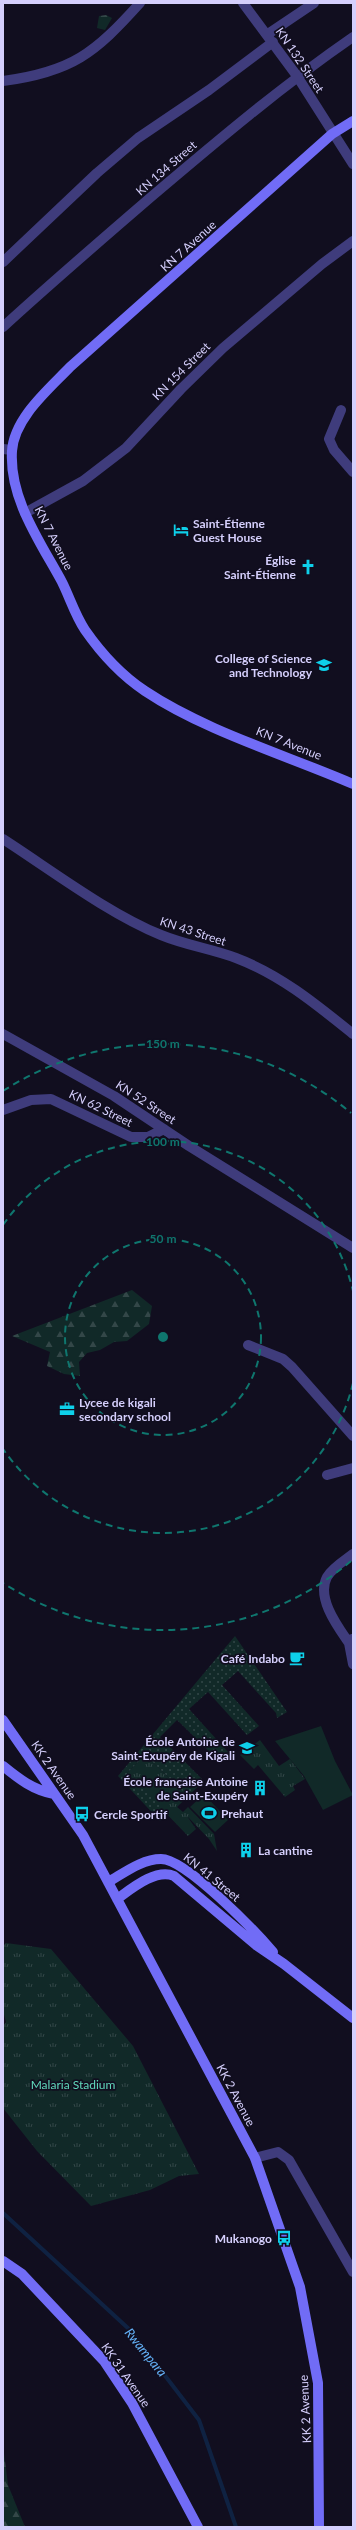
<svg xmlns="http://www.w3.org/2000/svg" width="356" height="2530" viewBox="0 0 356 2530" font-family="Lato,sans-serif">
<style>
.grass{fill:#112928}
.forest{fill:url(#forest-firs)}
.park{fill:url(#park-tufts)}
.garden{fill:url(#garden-dots)}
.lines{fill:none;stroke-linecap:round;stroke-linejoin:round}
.stream{stroke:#0f2242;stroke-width:4}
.street{stroke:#3f3c7c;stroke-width:10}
.secondary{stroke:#716cf6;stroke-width:10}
.ring{fill:none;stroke:#0f766e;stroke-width:2;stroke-dasharray:7 5}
.labels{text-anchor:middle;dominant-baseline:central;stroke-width:3.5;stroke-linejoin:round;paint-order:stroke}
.street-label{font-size:12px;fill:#d5cffc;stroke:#110e1f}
.poi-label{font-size:12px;font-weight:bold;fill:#d5cffc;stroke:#110e1f;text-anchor:end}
.park-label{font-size:12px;fill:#60d7bb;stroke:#110e1f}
.water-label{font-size:13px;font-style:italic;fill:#63b0f6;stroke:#110e1f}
.centre{fill:#0f766e;stroke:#110e1f;stroke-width:2}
.ring-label{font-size:12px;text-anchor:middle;font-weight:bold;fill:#0f766e;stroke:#110e1f;stroke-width:3.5;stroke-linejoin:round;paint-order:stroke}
</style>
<defs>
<pattern id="forest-firs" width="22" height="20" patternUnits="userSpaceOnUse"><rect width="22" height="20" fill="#112928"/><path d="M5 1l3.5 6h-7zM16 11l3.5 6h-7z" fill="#334748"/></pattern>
<pattern id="park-tufts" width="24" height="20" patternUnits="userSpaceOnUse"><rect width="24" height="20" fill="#112928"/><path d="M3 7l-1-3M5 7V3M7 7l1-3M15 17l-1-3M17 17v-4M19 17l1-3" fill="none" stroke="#334748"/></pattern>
<pattern id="garden-dots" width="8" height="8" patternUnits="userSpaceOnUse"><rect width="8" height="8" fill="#112928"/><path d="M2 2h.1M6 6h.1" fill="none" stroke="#334748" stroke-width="1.8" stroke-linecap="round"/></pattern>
</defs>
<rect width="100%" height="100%" fill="#110e1f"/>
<path class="grass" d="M321,1726L335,1761L353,1795L323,1810L304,1776L275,1741Z
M204,1794L228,1820L215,1832L190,1807Z"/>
<path class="forest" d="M106,15L112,18L105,30L97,28L99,16Z
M132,1290L152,1306L149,1324L127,1341L114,1342L100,1350L87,1353L79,1362L80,1376L64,1374L47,1366L50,1352L12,1336Z
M3,2445L8,2485L25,2527H3Z"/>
<path class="park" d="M260,1740L279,1766L290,1759L305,1779L293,1786L295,1790L285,1797L258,1765L254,1769L240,1755Z
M145,1755L188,1796L177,1807L183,1812L188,1807L214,1834L217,1851L209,1839L187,1816L196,1829L188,1836L127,1773Z
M6,1943L51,1949L133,2046L199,2174L179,2176L150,2190L91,2206L37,2151L3,2108V2026L6,2022L3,2011V1946Z"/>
<path class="garden" d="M235,1636L287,1712L277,1718L276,1713L238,1671L222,1685L259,1726L247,1735L208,1692L189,1709L228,1752L220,1762L177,1720L160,1737L204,1781L188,1796L145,1755L127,1773L168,1814L160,1821L118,1776Z"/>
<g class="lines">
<path class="stream" d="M3,2213L130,2330L199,2420L236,2527"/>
<path class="street" d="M243,3L297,76L353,164
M268,34L314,3
M3,81C72,72 95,53 140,3
M3,262L97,173L138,138L209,90L273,42
M3,327C51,283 101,240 151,197C217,141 282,86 353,37
M341,410L329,439L334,450L353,472
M3,449L12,450
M25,513L83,481L126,448L181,389L223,348L322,264L353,241
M3,839C51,870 109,914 161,935C185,945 212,949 236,958C281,975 317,1005 353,1034
M3,1034L114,1096L189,1146L353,1248
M3,1110L31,1100L51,1099L131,1137H148L164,1129
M248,1345L283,1359L292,1367L353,1436
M327,1475L353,1468
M352,1639L349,1643L353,1664
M349,1643C338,1627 316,1598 327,1577C333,1567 344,1561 353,1554
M255,2158L278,2152L289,2160L353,2272"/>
<path class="secondary" d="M353,121L332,134L70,367C49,389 14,418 12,451C9,499 41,543 62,582C70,598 75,615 85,630C101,653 121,675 145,691C205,731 286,755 353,784
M3,1720L83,1835L255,2158L300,2287L318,2383L319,2527
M3,1766C19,1779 33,1790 54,1794
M108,1882C124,1873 142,1859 161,1859C186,1859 255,1931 273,1952
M117,1899C131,1889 156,1868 174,1876L256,1945L284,1964L353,2018
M3,2261L22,2274L104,2361L132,2403L198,2527"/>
</g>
<g class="ring">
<circle cx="163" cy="1337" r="98"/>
<path d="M353 1383A195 195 0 0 1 3 1449M3 1225A195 195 0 0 1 353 1291"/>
<path d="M351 1561A293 293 0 0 1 3 1583M3 1091A293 293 0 0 1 351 1113"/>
</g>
<defs>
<g id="hotel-bare" transform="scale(1.2)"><path d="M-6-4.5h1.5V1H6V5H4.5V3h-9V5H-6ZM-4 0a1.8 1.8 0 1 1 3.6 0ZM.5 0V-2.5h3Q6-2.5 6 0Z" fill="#0ed0ea" stroke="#110e1f" stroke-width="2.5" paint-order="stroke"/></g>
<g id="church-bare" transform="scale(1.2)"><path d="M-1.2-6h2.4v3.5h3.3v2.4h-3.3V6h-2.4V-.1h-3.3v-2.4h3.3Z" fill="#0ed0ea" stroke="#110e1f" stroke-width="2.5" paint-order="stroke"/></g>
<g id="university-bare" transform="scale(1.2)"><path d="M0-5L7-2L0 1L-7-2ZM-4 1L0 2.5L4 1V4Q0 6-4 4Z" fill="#0ed0ea" stroke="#110e1f" stroke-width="2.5" paint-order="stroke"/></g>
<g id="office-bare" transform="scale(1.2)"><path d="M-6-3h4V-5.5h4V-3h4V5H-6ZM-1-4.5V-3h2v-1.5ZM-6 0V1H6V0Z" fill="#0ed0ea" stroke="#110e1f" stroke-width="2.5" paint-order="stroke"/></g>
<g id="cafe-bare" transform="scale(1.2)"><path d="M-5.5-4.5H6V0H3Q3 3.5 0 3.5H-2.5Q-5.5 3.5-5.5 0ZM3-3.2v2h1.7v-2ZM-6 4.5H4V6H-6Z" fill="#0ed0ea" stroke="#110e1f" stroke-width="2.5" paint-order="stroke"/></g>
<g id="school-bare" transform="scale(1.2)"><path d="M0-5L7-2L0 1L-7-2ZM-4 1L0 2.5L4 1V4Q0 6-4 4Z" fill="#0ed0ea" stroke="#110e1f" stroke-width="2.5" paint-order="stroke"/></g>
<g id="building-bare" transform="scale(1.2)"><path d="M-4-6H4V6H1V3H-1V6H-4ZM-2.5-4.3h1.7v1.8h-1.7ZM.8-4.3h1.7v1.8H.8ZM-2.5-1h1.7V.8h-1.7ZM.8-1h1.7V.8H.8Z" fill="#0ed0ea" stroke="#110e1f" stroke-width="2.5" paint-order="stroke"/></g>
<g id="stadium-bare" transform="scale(1.2)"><path d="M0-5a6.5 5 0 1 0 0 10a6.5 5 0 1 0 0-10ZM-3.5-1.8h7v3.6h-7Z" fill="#0ed0ea" stroke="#110e1f" stroke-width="2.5" paint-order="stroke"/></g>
<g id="bus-bare" transform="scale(1.2)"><path d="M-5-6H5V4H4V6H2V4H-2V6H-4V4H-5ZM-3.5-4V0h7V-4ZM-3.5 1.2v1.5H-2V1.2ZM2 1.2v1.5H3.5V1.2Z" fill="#0ed0ea" stroke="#110e1f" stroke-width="2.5" paint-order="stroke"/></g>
</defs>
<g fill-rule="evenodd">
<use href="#hotel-bare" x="181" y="530"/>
<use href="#church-bare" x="308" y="567"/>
<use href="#university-bare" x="324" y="665"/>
<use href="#office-bare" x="67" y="1409"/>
<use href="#cafe-bare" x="297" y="1658"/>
<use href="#school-bare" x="247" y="1748"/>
<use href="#building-bare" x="260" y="1788"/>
<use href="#stadium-bare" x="209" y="1813"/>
<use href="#bus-bare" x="82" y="1814"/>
<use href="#building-bare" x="246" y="1850"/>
<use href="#bus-bare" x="284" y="2238"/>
</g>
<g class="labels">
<g class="street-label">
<text transform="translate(300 60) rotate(56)">KN 132 Street</text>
<text transform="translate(166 168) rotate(-41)">KN 134 Street</text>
<text transform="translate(188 246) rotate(-42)">KN 7 Avenue</text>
<text transform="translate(181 371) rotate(-45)">KN 154 Street</text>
<text transform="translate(54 538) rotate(63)">KN 7 Avenue</text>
<text transform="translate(289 743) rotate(22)">KN 7 Avenue</text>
<text transform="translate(193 931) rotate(18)">KN 43 Street</text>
<text transform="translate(146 1102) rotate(33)">KN 52 Street</text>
<text transform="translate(101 1108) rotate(26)">KN 62 Street</text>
<text transform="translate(54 1770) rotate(55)">KK 2 Avenue</text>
<text transform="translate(212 1877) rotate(39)">KN 41 Street</text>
<text transform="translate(236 2095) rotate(62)">KK 2 Avenue</text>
<text transform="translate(126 2375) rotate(55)">KK 31 Avenue</text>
<text transform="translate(305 2409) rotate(-93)">KK 2 Avenue</text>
</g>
<g class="poi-label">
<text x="193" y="523" text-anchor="start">Saint-Étienne<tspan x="193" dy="14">Guest House</tspan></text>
<text x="296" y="560">Église<tspan x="296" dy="14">Saint-Étienne</tspan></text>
<text x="312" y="658">College of Science<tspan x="312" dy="14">and Technology</tspan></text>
<text x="79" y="1402" text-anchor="start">Lycee de kigali<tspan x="79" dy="14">secondary school</tspan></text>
<text x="285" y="1658">Café Indabo</text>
<text x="235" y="1741">École Antoine de<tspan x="235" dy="14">Saint-Exupéry de Kigali</tspan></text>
<text x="248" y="1781">École française Antoine<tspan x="248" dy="14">de Saint-Exupéry</tspan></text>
<text x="221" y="1813" text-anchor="start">Prehaut</text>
<text x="94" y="1814" text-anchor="start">Cercle Sportif</text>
<text x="258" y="1850" text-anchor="start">La cantine</text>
<text x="272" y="2238">Mukanogo</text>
</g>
<g class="park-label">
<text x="73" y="2084">Malaria Stadium</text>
</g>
<g class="water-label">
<text transform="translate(146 2352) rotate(51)">Rwampara</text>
</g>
</g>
<circle cx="163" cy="1337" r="6" class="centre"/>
<g class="ring-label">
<text x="163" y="1048">150 m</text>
<text x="163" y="1146">100 m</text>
<text x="163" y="1243">50 m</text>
</g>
<rect width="356" height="2530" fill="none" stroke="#d5cffc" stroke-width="8"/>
</svg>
